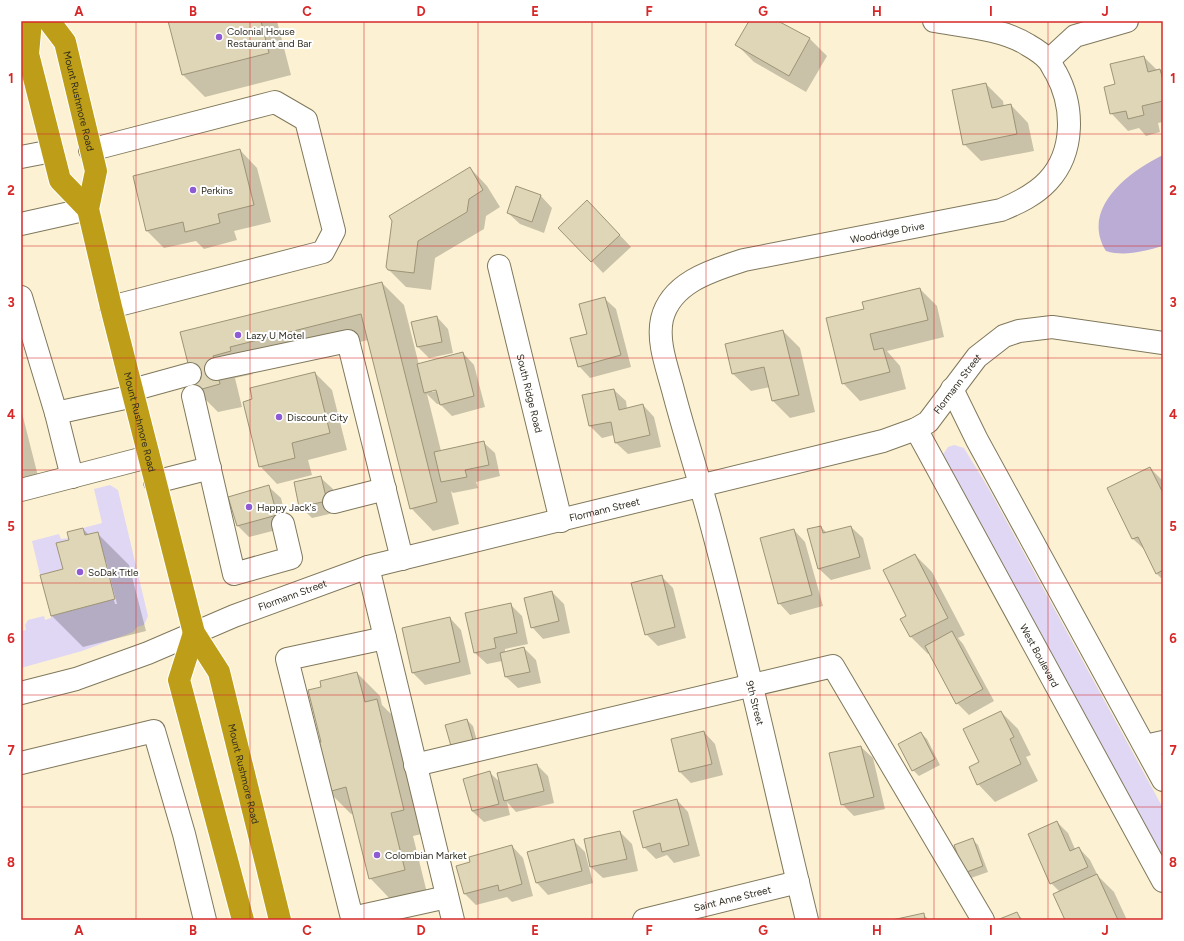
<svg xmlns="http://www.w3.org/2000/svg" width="1184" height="941" viewBox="0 0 1184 941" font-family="Figtree,sans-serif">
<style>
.green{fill:#e0d7f4}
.water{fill:#baacd5}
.shadow{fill:#0003;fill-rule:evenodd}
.building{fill:#dfd6b7;stroke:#9d9477}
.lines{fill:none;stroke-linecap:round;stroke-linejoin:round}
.minor-casing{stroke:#80785c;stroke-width:24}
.highway-casing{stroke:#fff;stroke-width:24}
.minor{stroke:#fff;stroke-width:22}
.highway{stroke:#be9e19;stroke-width:22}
.grid{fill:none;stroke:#d62828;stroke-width:1;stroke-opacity:0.55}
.poi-dot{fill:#8e5bd4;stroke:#fff;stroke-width:1.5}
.labels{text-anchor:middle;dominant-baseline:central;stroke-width:4;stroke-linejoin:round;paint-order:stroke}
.poi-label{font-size:10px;fill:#2e2b1f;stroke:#fff;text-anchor:start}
.street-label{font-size:10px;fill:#2e2b1f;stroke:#fff}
.neatline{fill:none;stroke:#d62828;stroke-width:1.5}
.grid-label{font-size:13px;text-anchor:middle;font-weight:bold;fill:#d62828}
</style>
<rect width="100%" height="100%" fill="#fcf2d3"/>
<path class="green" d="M954,445L964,448L989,489L1163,808V865L941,457L948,447Z
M110,485L118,490L148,616L144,625L137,627L133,632L82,651L21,668V631L26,630L25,625L28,620L44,616L45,620L51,618V616L115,599L98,532L85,535L83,528L102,523L94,489Z
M59,534L61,539L69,538V540L56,544L63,569L40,575L32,541Z"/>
<path class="water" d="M1163,155V246C1144,251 1125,257 1106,251C1080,209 1128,172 1163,155Z"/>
<path class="shadow" d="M169,21H277L291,75L205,97L183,75Z
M750,21H777L810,39L827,56L806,92L754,62L736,44Z
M1144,57L1158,71L1160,70L1163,73V122L1158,123L1160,132L1146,136L1139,128L1128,131L1111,113L1116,85Z
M986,84L1003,101L1004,107L1011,105L1028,123L1034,151L981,161L964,144Z
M240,150L257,168L271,222L234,231L237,240L204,249L196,241L164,248L147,231L134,176Z
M470,168L487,186L500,207L486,216L484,229L435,258L431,290L406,287L388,269Z
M517,187L541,196L552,208L544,233L520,224L508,213Z
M599,213L631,247L603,273L592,261Z
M382,283L404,305L419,365L463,353L474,365L485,407L452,416L440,404H437L427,394L441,451L483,442L495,453L500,476L476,482L478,488L453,493L451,491L459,524L433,531L411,508L368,340L252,369L253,374L235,378L242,407L218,412L196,390L181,333ZM440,388L441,390L432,392V390Z
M920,289L937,306L944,337L887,351L900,366L906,389L860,401L843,383L865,310Z
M604,298L616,309L631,367L590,378L579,366Z
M437,317L448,329L453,353L429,358L418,347Z
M783,331L800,348L815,412L790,418L773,401L770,387L751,391L733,374L726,345Z
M315,373L332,390L347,450L308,460L312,475L277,484L260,466Z
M614,390L626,401L627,409L643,405L654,417L661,447L628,454L616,443L614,435L602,438L590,426L583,396Z
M21,409L41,488L21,493Z
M1150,468L1163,481V580L1156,573L1146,551L1133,539L1109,488Z
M321,478L333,489L338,512L312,518L300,506Z
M269,487L281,498L288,527L249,537L238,526Z
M821,527L827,533L851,527L863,538L871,569L831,580L819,569Z
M83,529L89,535L97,533L129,565L146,631L83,647L52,616L64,570ZM104,561H106L117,604H115Z
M794,530L805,542L823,606L790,615L779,603Z
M915,555L932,572L965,635L958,638L963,644L994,701L969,715L957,703L930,653L928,654L911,637L908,616Z
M661,576L673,588L686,638L658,646L646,634Z
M552,592L564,604L570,633L543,639L532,627Z
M510,604L522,616L528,644L505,649V653L524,648L536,660L541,683L518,688L506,677L502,661L487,664L475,653Z
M450,618L461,630L471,674L425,685L413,673L403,629Z
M357,673L380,696L382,705L399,722L426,833L413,836L427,893L392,901L370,878L354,813L351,814L328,791L322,743V688Z
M1001,712L1018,729L1031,755L1026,757L1038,781L995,802L978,784L981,763Z
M467,720L473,726L478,745L452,746Z
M704,732L715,744L723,775L691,783L680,772Z
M921,733L927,739L940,765L919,776L913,770Z
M861,747L873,758L885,809L854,816L842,804Z
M537,765L548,776L554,803L516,812L507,802L510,815L484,822L472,811L490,773L501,783Z
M677,800L688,812L700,856L674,863L667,855L656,859L644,847Z
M1057,822L1068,833L1075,849L1079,848L1090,860L1098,876L1114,892L1127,920H1066L1060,892L1051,883Z
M620,832L632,844L638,871L603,878L591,867Z
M972,839L978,845L988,872L971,878L965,873Z
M573,840L585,852L593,883L548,895L537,883L528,852Z
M512,846L523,858L533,896L512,902L507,897L476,905L465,894Z
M1017,913L1023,920H1000Z
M923,914L929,920H896Z"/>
<path class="building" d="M168,21H261L269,53L182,75Z
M749,21H778L810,38L789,76L735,45Z
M1144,56L1148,72L1160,69L1163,80V101L1142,106L1144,115L1128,119L1126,111L1110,114L1104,87L1115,84L1110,64Z
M986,83L992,108L1011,104L1017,134L963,145L952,90Z
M240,149L254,205L218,214L220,223L185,232L183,222L146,231L133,176Z
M470,167L483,190L469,199L467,212L418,241L414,273L388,270L386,267L392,221L389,216Z
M516,186L541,195L532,222L507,213Z
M587,200L620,235L591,262L558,228Z
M382,282L437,502L410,509L361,314L230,347L231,351L213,356L220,384L195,391L180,332Z
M920,288L928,320L870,334L874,350L883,348L890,372L842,384L826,318L864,309L862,302Z
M605,297L621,355L578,367L570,338L587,334L579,304Z
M437,316L442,342L417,347L411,322Z
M783,330L799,395L772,401L764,367L732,374L725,344Z
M463,352L474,396L440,405L436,390L424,393L417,364Z
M315,372L330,433L292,443L295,458L259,467L243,402L252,399L250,388Z
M614,389L619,410L643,404L650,435L615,443L611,422L589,426L582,395Z
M484,441L489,465L465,470L467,477L441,482L434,452Z
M1150,467L1163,493V570L1156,574L1138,537L1132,539L1107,488Z
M321,476L327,501L299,507L294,482Z
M269,485L277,515L237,526L228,497Z
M821,526L823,533L851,526L860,557L818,569L807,529Z
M83,528L85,535L98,532L115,599L51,616L40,575L63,569L56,543L69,540L67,532Z
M794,529L812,595L778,604L760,538Z
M915,554L948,618L910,637L900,619L906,616L883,570Z
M662,575L675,627L645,635L631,583Z
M552,591L559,621L531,628L524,598Z
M511,603L517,633L494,638L496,648L474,653L465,613Z
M450,617L460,662L412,673L402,628Z
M952,631L983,689L956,704L925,646Z
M524,647L530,672L505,677L500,653Z
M357,672L365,702L377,699L404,810L391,813L405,870L369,879L346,787L328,792L317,743L321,742L308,690L321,687L320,681Z
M1001,711L1014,737L1010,739L1021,764L977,785L969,767L979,762L963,729Z
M467,719L473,740L451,746L445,725Z
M704,731L712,764L679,772L671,739Z
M921,732L935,759L912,771L898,744Z
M861,746L874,797L841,805L829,753Z
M537,764L544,791L504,801L497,773Z
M490,771L499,804L472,811L463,779Z
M677,799L689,845L662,852L660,843L643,848L633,811Z
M1057,821L1070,851L1079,847L1088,867L1050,884L1028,834Z
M620,831L627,859L590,867L584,839Z
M973,838L983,866L964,873L954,845Z
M574,839L582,871L536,883L527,852Z
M512,845L522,884L499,891L498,885L464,894L456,866L470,862L469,857Z
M1097,874L1118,920H1065L1053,894Z
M1017,912L1021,920H997Z
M924,913L925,920H892Z"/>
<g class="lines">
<g class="minor-casing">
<g id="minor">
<path d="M1049,60L1075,36L1127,21"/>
<path d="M90,150L275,102L306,120L334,231L323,252L111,307"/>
<path d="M21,157L52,151"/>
<path d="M21,224L88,209"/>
<path id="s1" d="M499,266L561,521"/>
<path d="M21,297L56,413L72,477"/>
<path d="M216,369L348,341L402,559"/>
<path d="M952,389L977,440L1163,780"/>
<path d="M132,390L190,374"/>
<path d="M193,396L234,574L291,558L283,524"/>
<path d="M56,413L134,396"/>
<path id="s2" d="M916,429L1163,881"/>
<path d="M155,482L210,468"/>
<path d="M21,490L148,457"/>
<path d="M334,502L385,489"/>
<path d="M368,567L453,920"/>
<path d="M385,638L287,659L352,918L447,897"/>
<path id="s3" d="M21,693L76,679L148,653L234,616L368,567L883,441L916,429L928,422L977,357L1004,336L1019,331L1052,327L1163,343"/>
<path d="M1145,746L1163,742"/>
<path d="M21,763L154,731L184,834L205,920"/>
<path d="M415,765L833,666L983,920"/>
<path id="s4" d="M644,920L798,882"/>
<path id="s5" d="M807,920C775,789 747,657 712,527C700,481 685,436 673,390C667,367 657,342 662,319C671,282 713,270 744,260L1001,210C1018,203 1035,195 1048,181C1075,152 1074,106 1056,73C1053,69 1051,63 1048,60C1043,54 1035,49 1028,45C1004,29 963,26 934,21"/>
</g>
</g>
<g class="highway-casing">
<g id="highway">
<path d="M31,21L28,54L60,180L88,209"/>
<path id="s6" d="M49,21L65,42L96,171L88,209L111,307L194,633L219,672L280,920"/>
<path d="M194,633L179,680L243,920"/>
</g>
</g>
<use href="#minor" class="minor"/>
<use href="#highway" class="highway"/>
</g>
<path class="grid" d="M136,21V920M250,21V920M364,21V920M478,21V920M592,21V920M706,21V920M820,21V920M934,21V920M1048,21V920M21,134H1163M21,246H1163M21,358H1163M21,470H1163M21,583H1163M21,695H1163M21,807H1163"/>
<g class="poi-dot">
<circle cx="219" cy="37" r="4"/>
<circle cx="193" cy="190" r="4"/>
<circle cx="238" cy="335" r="4"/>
<circle cx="279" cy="417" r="4"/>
<circle cx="249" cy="507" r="4"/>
<circle cx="80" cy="572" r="4"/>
<circle cx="377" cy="855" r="4"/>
</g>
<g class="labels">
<g class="poi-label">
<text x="227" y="31">Colonial House<tspan x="227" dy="12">Restaurant and Bar</tspan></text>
<text x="201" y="190">Perkins</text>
<text x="246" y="335">Lazy U Motel</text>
<text x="287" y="417">Discount City</text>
<text x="257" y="507">Happy Jack's</text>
<text x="88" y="572">SoDak Title</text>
<text x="385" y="855">Colombian Market</text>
</g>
<g class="street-label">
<text stroke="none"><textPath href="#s6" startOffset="87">Mount Rushmore Road</textPath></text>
<text stroke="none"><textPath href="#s5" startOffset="871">Woodridge Drive</textPath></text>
<text stroke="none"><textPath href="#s3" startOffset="997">Flormann Street</textPath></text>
<text stroke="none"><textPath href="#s1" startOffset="131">South Ridge Road</textPath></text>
<text stroke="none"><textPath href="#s6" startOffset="417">Mount Rushmore Road</textPath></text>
<text stroke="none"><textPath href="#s3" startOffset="613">Flormann Street</textPath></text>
<text stroke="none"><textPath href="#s3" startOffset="289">Flormann Street</textPath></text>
<text stroke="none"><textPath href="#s2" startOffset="258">West Boulevard</textPath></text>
<text transform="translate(755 703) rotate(76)">9th Street</text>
<text stroke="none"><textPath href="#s6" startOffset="786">Mount Rushmore Road</textPath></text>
<text stroke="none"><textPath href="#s4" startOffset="91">Saint Anne Street</textPath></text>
</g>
</g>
<rect width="1184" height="941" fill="none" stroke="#ffffff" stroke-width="44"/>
<rect x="22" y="22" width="1140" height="897" class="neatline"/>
<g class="grid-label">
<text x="79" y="16">A</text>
<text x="193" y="16">B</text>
<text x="307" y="16">C</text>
<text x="421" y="16">D</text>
<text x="535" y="16">E</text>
<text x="649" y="16">F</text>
<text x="763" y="16">G</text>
<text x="877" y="16">H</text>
<text x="991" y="16">I</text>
<text x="1105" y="16">J</text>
<text x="11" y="83">1</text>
<text x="1173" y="83">1</text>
<text x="11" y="195">2</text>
<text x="1173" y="195">2</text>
<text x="11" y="307">3</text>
<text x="1173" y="307">3</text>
<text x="11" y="419">4</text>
<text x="1173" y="419">4</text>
<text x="11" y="531">5</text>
<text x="1173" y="531">5</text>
<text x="11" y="643">6</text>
<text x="1173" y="643">6</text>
<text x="11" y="755">7</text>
<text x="1173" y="755">7</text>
<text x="11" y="867">8</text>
<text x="1173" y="867">8</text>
<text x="79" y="935">A</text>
<text x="193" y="935">B</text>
<text x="307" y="935">C</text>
<text x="421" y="935">D</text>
<text x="535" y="935">E</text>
<text x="649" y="935">F</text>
<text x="763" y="935">G</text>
<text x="877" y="935">H</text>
<text x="991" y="935">I</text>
<text x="1105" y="935">J</text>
</g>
</svg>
